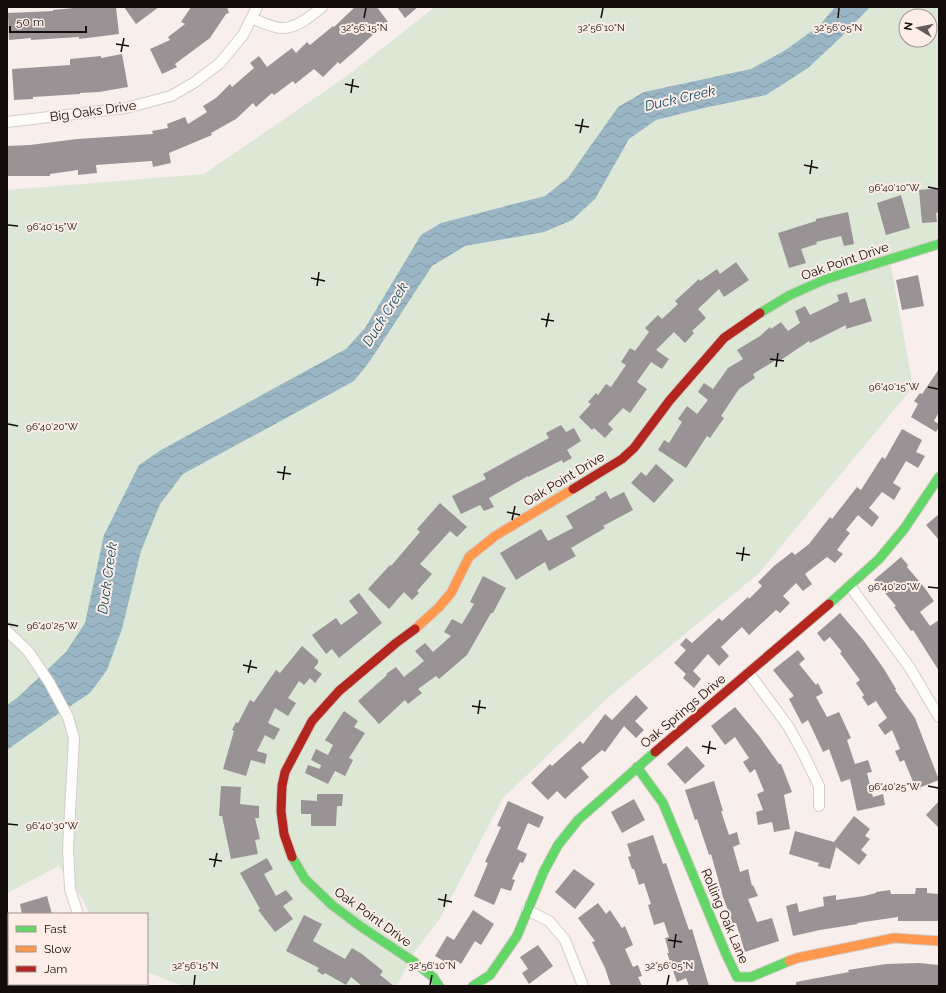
<svg xmlns="http://www.w3.org/2000/svg" width="946" height="993" viewBox="0 0 946 993" font-family="Raleway,sans-serif">
<style>
.green{fill:#dde7d5;fill-rule:evenodd}
.water{fill:url(#water-waves)}
.building{fill:#999395}
.lines{fill:none;stroke-linecap:round;stroke-linejoin:round}
.street-casing{stroke:#d3ccc8;stroke-width:12}
.fast-casing{stroke:#d3ccc8;stroke-width:11}
.slow-casing{stroke:#d3ccc8;stroke-width:11}
.jam-casing{stroke:#d3ccc8;stroke-width:11}
.street{stroke:#fefdfc;stroke-width:10}
.fast{stroke:#63d668;stroke-width:9}
.slow{stroke:#ff974d;stroke-width:9}
.jam{stroke:#b3261e;stroke-width:9}
.ticks{fill:none;stroke:#130c0a;stroke-width:1.5}
.labels{text-anchor:middle;dominant-baseline:central;stroke-width:4;stroke-linejoin:round;paint-order:stroke}
.street-label{font-size:13px;fill:#130c0a;stroke:#fdede7}
.water-label{font-size:14px;font-style:italic;fill:#124d64;stroke:#fdede7}
.ticks-label{font-size:10px;text-anchor:middle;fill:#130c0a;stroke:#fdede7;stroke-width:4;stroke-linejoin:round;paint-order:stroke}
</style>
<defs>
<pattern id="water-waves" width="16" height="10" patternUnits="userSpaceOnUse"><rect width="16" height="10" fill="#9ab5c3"/><path d="M0 5q4-4 8 0t8 0" fill="none" stroke="#849aa6"/></pattern>
</defs>
<rect width="100%" height="100%" fill="#f8efec"/>
<path class="green" d="M435,7H939V241L889,255L913,387L758,574L611,695L503,798L441,917L416,950L397,986H182L147,972V914H89L84,901L59,866L7,893V190L204,174L347,76ZM906,16H930V40H906Z"/>
<path class="water" d="M835,7H870L842,36L808,68L766,95L708,107L656,120L629,139L595,199L572,220L544,232L465,246L432,266L370,361L354,381L183,474L160,504L141,551L122,629L107,670L90,693L52,718L7,750V705L17,698L66,652L85,623L104,535L139,465L161,450L346,349L365,328L421,235L441,223L545,196L568,178L618,107L644,92L751,69L784,51L819,26Z"/>
<path class="building" d="M84,7H96V8L116,7L119,34L79,39V37L31,40V38L9,40L8,13L53,11V10Z
M124,7H159L136,24Z
M191,7H227L229,13L226,14L210,38L175,64L177,67L162,74L150,49L170,40L168,37L185,24L181,22Z
M355,7H377L388,22L377,31L355,51L340,64L338,62L323,77L314,69L295,84L293,81L274,95L272,93L256,107L253,103L236,119L211,133L212,135L169,153L171,163L153,167L152,161L96,165L97,173L78,175V170L50,174V176H7V146L30,145L77,139L153,134L152,131L168,128L167,124L185,117L188,124L207,112L203,106L216,98L230,84L232,87L254,68L250,63L259,56L267,67L292,48L296,53L307,42L310,45L333,26L334,27Z
M397,7H418L405,18Z
M122,54L128,87L99,92L80,93V94L33,97V99L14,100L12,69L70,65V59L101,56V58Z
M939,188V212L936,213L937,222L922,223L919,190Z
M901,195L910,228L886,235L877,203Z
M848,212L854,244L844,246L841,236L816,242L817,244L801,249L806,263L789,268L778,233L816,221V219Z
M736,262L749,280L724,297L719,289L698,309L706,318L692,331L694,333L685,343L674,332L656,350L669,359L662,369L651,362L637,382L647,389L630,413L623,408L608,424L613,429L605,438L594,428L592,430L579,417L591,404L588,402L596,393L598,395L606,384L611,387L626,365L621,362L630,348L635,351L649,332L645,328L658,315L662,319L678,304L675,301L699,279L700,281L717,269L720,274Z
M918,275L924,306L902,310L896,280Z
M847,292L850,303L865,298L872,321L846,329V325L810,343L809,341L778,362L776,360L753,374L755,378L739,389L721,416L724,418L710,438L707,436L686,468L658,450L664,440L669,443L682,422L678,419L687,406L697,414L708,400L698,392L704,383L713,389L728,368L743,359L737,350L760,336L770,327L771,329L781,322L788,331L800,323L795,311L805,306L810,315L839,301L837,295Z
M939,369V412L934,421L939,424V427L936,432L911,417L918,404L914,401L920,393L922,394Z
M561,425L566,432L574,428L581,441L567,450L572,458L563,463L562,460L528,477V476L489,498L494,507L484,511L480,505L461,514L452,496L486,479L483,474L549,438L546,433Z
M902,429L922,440L916,452L925,456L918,468L906,461L893,483L901,488L894,500L882,492L869,508L879,517L872,527L858,515L846,530L850,533L837,550L843,554L835,563L827,557L805,574L812,584L803,591L796,583L783,596L790,603L780,613L776,610L749,635L742,627L721,647L729,656L719,666L708,654L693,671L701,679L694,688L683,678L686,674L674,663L686,650L680,645L686,638L692,643L719,618L722,621L748,597L749,599L762,586L758,582L774,566L792,552L795,555L809,544L830,517L832,519L857,487L861,490L882,457L885,459Z
M656,464L674,480L654,503L631,483L641,472L646,476Z
M606,491L610,499L624,492L633,510L603,526L605,528L571,548L576,556L549,571L545,562L516,580L500,553L541,529L548,541L573,528L566,516L596,499L595,497Z
M440,503L467,527L457,537L450,531L420,564L432,574L417,591L419,593L412,600L404,592L389,609L368,589L390,565L391,566L420,532L417,529Z
M939,514V540L926,525Z
M901,557L908,565L907,567L924,587L934,601L920,612L930,626L939,620V671L913,630L911,631L894,607L896,606L874,580Z
M483,576L506,588L493,613H491L467,655L439,679L436,676L418,689L422,693L408,704L405,700L379,724L358,701L387,675L386,674L396,667L404,677L424,661L415,651L425,643L433,652L451,636L444,632L452,619L462,624L474,604L470,602Z
M359,593L382,623L339,658L332,649L326,654L312,635L336,618L341,625L358,613L349,601Z
M840,613L864,641L884,669L896,689L895,690L915,718L939,780L916,789L904,760L900,762L895,751L900,749L892,730L885,735L878,725L887,718L876,701L868,706L862,697L864,695L856,683L860,680L840,653L842,652L830,637L824,642L817,633Z
M302,646L318,660V663L314,668L322,674L315,683L310,678L304,685L299,681L288,698L296,703L288,716L275,708L268,723L280,729L274,740L265,735L257,751L267,754L265,764L251,760L246,776L223,769L234,731L232,730L236,722L238,723L250,700L254,702L276,670L280,673Z
M798,650L805,659L799,664L816,685L818,683L823,693L816,697L827,717L839,712L851,738L847,740L855,764L868,760L872,772L867,773L873,797L883,794L885,805L857,811L850,779L841,782L829,749L823,752L808,720L802,724L789,699L794,696L773,670Z
M636,695L648,708L635,721L644,730L636,738L624,726L605,752L602,750L581,768L589,777L565,799L557,791L548,800L531,783L550,764L552,766L580,741L583,744L605,714L612,720Z
M735,707L759,736L779,764H781L792,792L784,795L790,829L774,832L772,822L758,825L756,812L763,810L757,794L764,791L755,769L750,773L743,762L749,758L735,737L725,745L711,726Z
M344,711L358,721L354,727L365,733L349,758L353,760L345,776L335,771L328,784L305,773L308,765L320,769L321,765L311,760L316,749L328,755L333,745L325,740Z
M687,746L705,766L685,784L667,764Z
M714,781L723,811H721L729,835L737,832L740,844L733,847L740,872L748,869L752,886L753,885L758,896L748,899L757,922L772,918L779,941L745,952L736,923L733,924L723,897L711,854L709,855L697,819L695,820L685,790Z
M221,786L241,787L240,804L259,806V818H255L260,839L255,840L258,854L231,859L222,816H219Z
M317,794H343L342,806H337L336,826H311V814H301V800L317,801Z
M634,799L645,820L622,833L611,812Z
M508,801L544,817L539,828L528,823L517,849L527,854L523,863L520,862L512,879L515,880L511,891L501,888L494,905L474,896L488,863L485,862L501,827L497,826Z
M939,801V828L926,815Z
M854,816L870,829L865,836L870,839L861,850L867,855L859,865L836,847L830,869L818,866L819,863L789,854L795,831L834,842Z
M653,835L663,864L666,863L689,930L692,929L709,986H689L686,978L677,982L667,953H669L665,938L669,937L664,922L654,925L648,905L651,904L644,883L639,885L634,869H632L628,857L631,856L627,844Z
M267,858L273,869L264,874L276,896L286,890L293,899L283,906L293,919L275,932L258,910L260,909L240,873Z
M574,869L595,884L575,909L555,892Z
M916,888H927V893L939,894V921H898V917L857,923L858,924L820,930L793,936L786,906L797,903L799,912L824,906L823,897L836,895V900L864,896L876,893V892L890,890L891,894H915Z
M47,896L52,914H22L20,904Z
M598,903L606,914L610,910L622,928L625,926L633,945L625,949L633,967L638,965L642,976L638,977L642,986H611L605,968L592,942L595,941L578,918Z
M473,910L494,924L481,945L475,941L461,964L457,961L454,967L435,956L447,936L454,940Z
M304,915L322,924L313,941L345,959L352,948L362,954L383,971L380,975L394,986H362L351,977L346,985L325,973L323,975L317,971L319,968L286,951Z
M538,945L553,966L529,984L522,973L528,969L520,957Z
M919,963L939,965V986H796V982L849,972L848,970L886,964Z"/>
<g class="lines">
<g class="street-casing">
<path id="street" d="M252,18C261,22 272,28 283,28C297,28 311,16 322,7
M7,122L126,108L171,96L195,82L220,63L243,35L257,7
M850,586L910,668L939,717
M7,631L28,651L49,682L68,717L74,738L68,849L70,889L78,914
M749,673L788,726L803,753L819,786V806
M527,910L549,921L565,940L583,986
M102,984L103,986
M7,986L9,983"/>
</g>
<g class="fast-casing">
<path id="fast" d="M760,313L790,295L826,279L939,244
M829,604L879,559L904,529L939,477
M637,767L663,803L726,954L737,977H751L789,961
M292,857L305,879L332,905L360,926L414,962L433,977L439,986
M473,986L490,975L517,936L544,871L558,845L578,820L655,752"/>
</g>
<g class="slow-casing">
<path id="slow" d="M415,629L439,607L451,593L469,557L495,536L573,489
M789,961L797,958L894,938L939,941"/>
</g>
<g class="jam-casing">
<path id="jam" d="M573,489L622,459L634,448L670,400L724,338L760,313
M655,752L829,604
M292,857L284,834L281,811L282,786L285,772L312,721L339,691L396,643L415,629"/>
</g>
<use href="#street" class="street"/>
<use href="#fast" class="fast"/>
<use href="#slow" class="slow"/>
<use href="#jam" class="jam"/>
</g>
<path class="ticks" d="M364,18L366,8M601,18L603,8M838,18L839,8M116,44L129,46M121,52L124,38M345,84L359,87M351,93L353,79M575,125L589,127M580,133L583,119M804,165L818,168M810,174L812,160M928,187L938,189M8,225L18,226M311,278L325,281M317,286L319,272M541,319L554,321M546,327L549,313M770,359L784,361M776,367L778,353M928,387L938,389M8,424L18,426M277,472L291,474M283,480L285,466M507,512L520,515M512,520L515,506M736,553L750,555M742,561L744,547M928,587L938,588M8,624L18,626M243,665L257,668M248,673L251,660M472,706L486,708M478,714L480,700M702,746L716,749M708,754L710,741M928,786L938,788M8,824L18,825M209,859L222,861M214,867L217,853M438,899L452,902M444,907L446,894M668,940L682,942M674,948L676,934M194,985L195,975M430,985L432,975M667,985L669,975"/>
<g class="labels">
<g class="street-label">
<text transform="translate(93 111) rotate(-8)">Big Oaks Drive</text>
<text transform="translate(845 261) rotate(-19)">Oak Point Drive</text>
<text transform="translate(564 479) rotate(-31)">Oak Point Drive</text>
<text transform="translate(683 711) rotate(-40)">Oak Springs Drive</text>
<text transform="translate(725 916) rotate(67)">Rolling Oak Lane</text>
<text transform="translate(373 917) rotate(36)">Oak Point Drive</text>
</g>
<g class="water-label">
<text transform="translate(680 98) rotate(-13)">Duck Creek</text>
<text transform="translate(385 314) rotate(-58)">Duck Creek</text>
<text transform="translate(107 578) rotate(-82)">Duck Creek</text>
</g>
</g>
<g class="ticks-label">
<text x="364" y="31">32°56'15"N</text>
<text x="601" y="31">32°56'10"N</text>
<text x="838" y="31">32°56'05"N</text>
<text x="894" y="191">96°40'10"W</text>
<text x="52" y="230">96°40'15"W</text>
<text x="894" y="390">96°40'15"W</text>
<text x="52" y="430">96°40'20"W</text>
<text x="894" y="590">96°40'20"W</text>
<text x="52" y="629">96°40'25"W</text>
<text x="894" y="790">96°40'25"W</text>
<text x="52" y="829">96°40'30"W</text>
<text x="195" y="969">32°56'15"N</text>
<text x="432" y="969">32°56'10"N</text>
<text x="669" y="969">32°56'05"N</text>
</g>
<rect width="946" height="993" fill="none" stroke="#130c0a" stroke-width="16"/>
<rect x="8" y="913" width="140" height="72" fill="#fdede7" stroke="#9f938f"/>
<rect x="16" y="926" width="20" height="6" fill="#63d668" stroke="#9f938f"/>
<text x="44" y="933" font-size="12" fill="#130c0a">Fast</text>
<rect x="16" y="946" width="20" height="6" fill="#ff974d" stroke="#9f938f"/>
<text x="44" y="953" font-size="12" fill="#130c0a">Slow</text>
<rect x="16" y="966" width="20" height="6" fill="#b3261e" stroke="#9f938f"/>
<text x="44" y="973" font-size="12" fill="#130c0a">Jam</text>
<g transform="translate(918 28) rotate(280)"><circle r="19" fill="#fdede7" stroke="#9f938f"/>
<path d="M0-3L7 15L0 10L-7 15Z" fill="#635b59"/>
<text y="-6" font-size="11" font-weight="bold" text-anchor="middle" fill="#130c0a">N</text>
</g>
<path d="M10 26v6h76v-6" fill="none" stroke="#130c0a" stroke-width="2"/>
<text x="16" y="26" font-size="12" fill="#130c0a" stroke="#fdede7" stroke-width="3" paint-order="stroke">50 m</text>
</svg>
